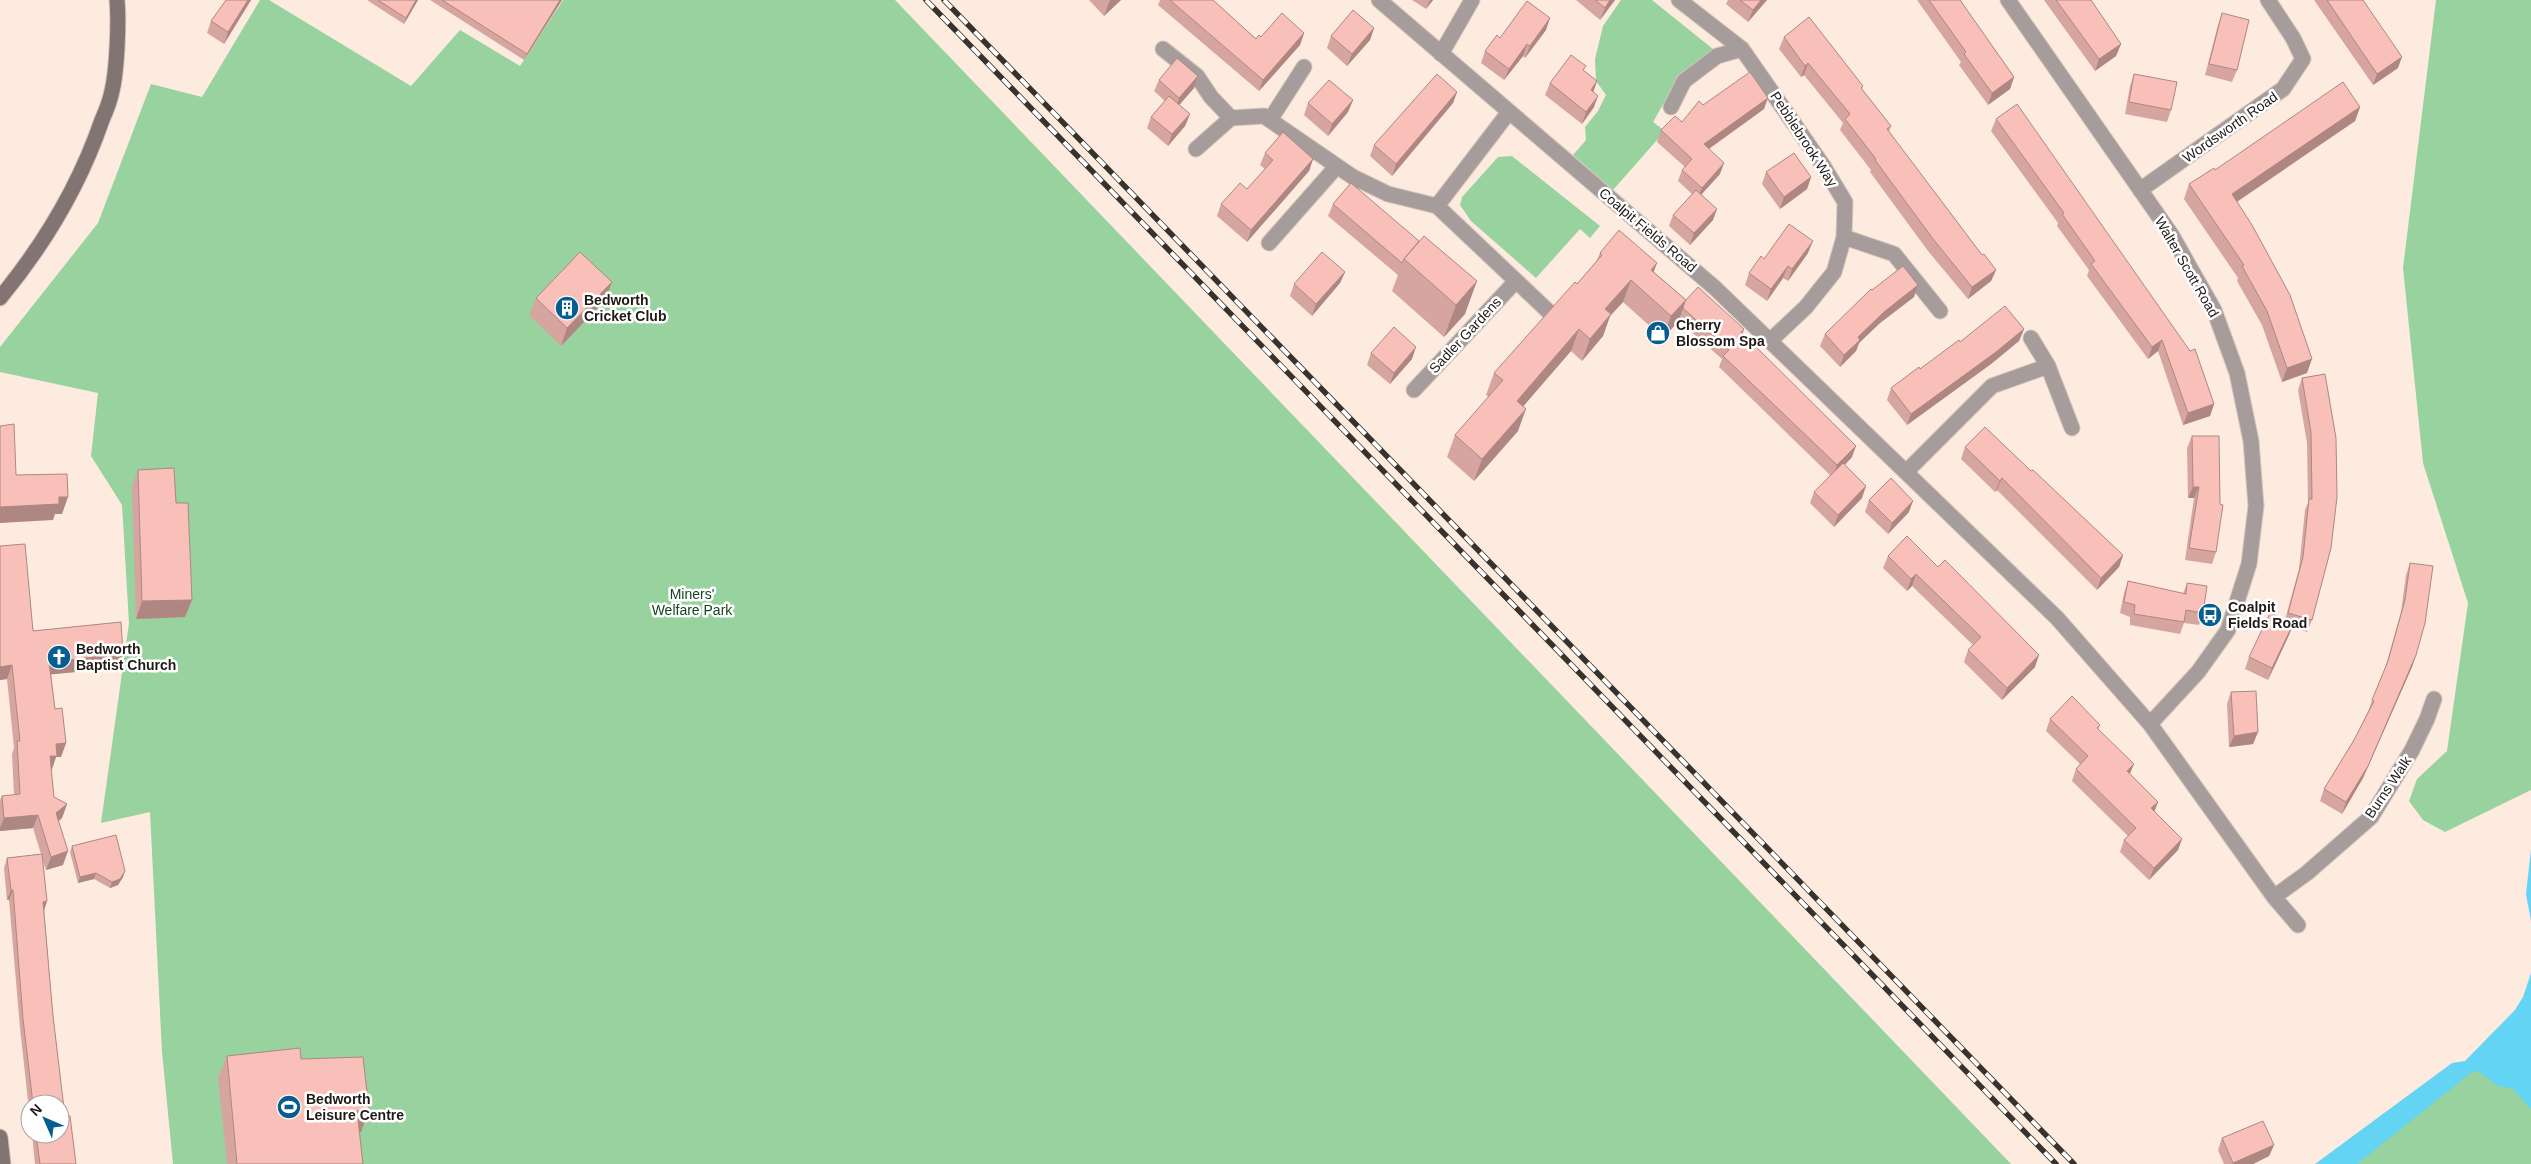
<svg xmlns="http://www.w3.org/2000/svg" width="2531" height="1164" viewBox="0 0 2531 1164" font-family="Helvetica,sans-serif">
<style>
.green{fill:#98d29e}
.water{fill:#64d4f5}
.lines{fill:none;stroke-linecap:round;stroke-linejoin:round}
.street-casing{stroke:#d6c5bb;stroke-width:17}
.secondary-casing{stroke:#d6c5bb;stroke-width:17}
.street{stroke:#a69c9b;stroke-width:15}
.secondary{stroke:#827473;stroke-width:15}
.rail-casing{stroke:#38312c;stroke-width:5.5}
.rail{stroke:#fff;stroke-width:4;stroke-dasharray:11;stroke-linecap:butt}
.wall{fill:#d6a59f}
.shaded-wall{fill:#ae8682}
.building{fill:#f9c0b9;stroke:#ae8682}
.labels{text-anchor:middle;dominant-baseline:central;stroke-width:5;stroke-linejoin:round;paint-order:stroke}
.street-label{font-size:14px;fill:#201a16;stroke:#fff}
.poi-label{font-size:14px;font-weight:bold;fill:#201a16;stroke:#fff;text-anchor:start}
.park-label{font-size:14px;fill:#14451e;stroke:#fff}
</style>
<rect width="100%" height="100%" fill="#feebdf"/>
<path class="green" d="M260,0H269L411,86L460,30L520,66L563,0H895L2011,1164H173L162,1052L150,812L101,823L129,623L122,505L91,456L98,393L0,372V347L98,223L151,84L202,97Z
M1621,0H1652L1713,49L1674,85L1653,122L1665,131L1613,190L1573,155L1586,140L1585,127L1598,111L1606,95L1596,81L1595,59L1603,26Z
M2436,0H2531V790L2445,832L2423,820L2409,801L2417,779L2447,751L2468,603L2423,463L2403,268Z
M1512,156L1600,226L1590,238L1580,229L1536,278L1471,221L1460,205L1462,197L1498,157Z
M2531,1054V1164H2337L2467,1067Z"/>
<path class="water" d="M2531,849V921L2526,894Z
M2531,973V1109L2513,1089L2498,1086L2478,1071L2472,1072L2357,1164H2315L2452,1063L2465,1061L2515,1010L2523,997Z"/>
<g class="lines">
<g class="street-casing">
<path id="street" d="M1379,0L1715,288L2057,618L2150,724L2274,897L2298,925
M1679,0L1742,49L1822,164L1845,202L1844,237L1834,272L1806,307L1771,340
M2008,0L2171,234L2214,310L2237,373L2251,441L2256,506L2249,564L2228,630L2198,672L2150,724
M1163,49L1197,76L1211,97L1231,118L1264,116L1353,177L1388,194L1437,206L1548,311
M1441,54L1472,0
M1671,107L1684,81L1717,56L1742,49
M1270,120L1304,67
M1196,149L1231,118
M2140,190L2283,89L2303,59L2293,38L2268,0
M1437,206L1509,112
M1844,237L1894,254L1940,311
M1269,243L1337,166
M2031,338L2048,366L2072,428
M1414,390L1516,281
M1906,472L1992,386L2048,366
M2274,897L2307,873L2371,817L2412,750L2427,719L2434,699"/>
</g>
<g class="secondary-casing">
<path id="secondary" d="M0,298C43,246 80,184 102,120C106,111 110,101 112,91C117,70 119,22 117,0
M0,1137L3,1164"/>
</g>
<use href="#street" class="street"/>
<use href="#secondary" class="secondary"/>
<g class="rail-casing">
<path id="rail" d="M926,0L2056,1164
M944,0L2074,1164"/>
</g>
<use href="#rail" class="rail"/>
</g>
<path class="wall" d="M251,0L224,44L207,33L211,21Z
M367,0H418L404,24Z
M430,0H562L524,60Z
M1089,0H1121L1104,16Z
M1160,0H1213L1256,39L1261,37L1304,33L1300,45L1259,91L1158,5Z
M1412,0H1433L1426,9Z
M1576,0H1615L1600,20Z
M1728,0H1767L1748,22L1726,4Z
M1917,0H1960L2014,77L2010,89L1988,105L1959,65L1961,62Z
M2044,0H2091L2121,44L2116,56L2095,71Z
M2314,0H2363L2398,68L2373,85Z
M2222,13L2237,70L2232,82L2205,75L2218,25Z
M1374,28L1370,40L1347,66L1327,48L1331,36Z
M1546,30L1525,58L1523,56L1504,80L1481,63L1485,51L1500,38Z
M1784,37L1863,86L1862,89L1891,126L1889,132L1982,255L1996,270L1991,281L1968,299L1928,251L1870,172L1871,170L1840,130L1843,123L1804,75L1801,77L1779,49Z
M1584,71L1597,81L1593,92L1594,107L1582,124L1545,95L1550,83Z
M2134,74L2171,110L2167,122L2125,114L2130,86Z
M1198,76L1194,88L1179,105L1190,114L1185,126L1168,146L1147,128L1151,117L1165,101L1154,91L1159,80Z
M1457,92L1453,103L1392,176L1370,156L1374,145Z
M1353,100L1348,112L1328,136L1304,115L1308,103Z
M1703,105L1764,109L1709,149L1720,174L1702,194L1713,220L1690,245L1669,226L1673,215L1692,194L1678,181L1682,170L1685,167L1657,142L1661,130L1682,122Z
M2360,107L2355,121L2237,202L2307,373L2282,382L2262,325L2237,281L2238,278L2184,199L2189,184L2215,170Z
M1996,119L2214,404L2210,416L2183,425L2158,351L2148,359L2087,276L2089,270L2057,226L2058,223L1991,131Z
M1265,153L1313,159L1309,171L1247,242L1217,216L1221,204L1247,189L1265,169L1260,165Z
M1766,172L1811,177L1807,189L1780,209L1762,184Z
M1351,183L1465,314L1444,337L1392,291L1398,275L1328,216L1333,204Z
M1600,253L1654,272L1686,300L1744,329L1743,334L1852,457L1845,465L1862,498L1834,527L1810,503L1814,492L1830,475L1719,367L1722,359L1678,320V322L1663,338L1623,302L1610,316L1603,336L1582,361L1571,351L1523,406L1518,431L1474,481L1447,457L1455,435L1489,397L1486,395L1494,373L1577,284L1596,262Z
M1808,253L1788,281L1783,278L1767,301L1745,285L1749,273L1764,259Z
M1345,272L1340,283L1312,316L1290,296L1294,284Z
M1872,290L1914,297L1880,323L1859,343L1856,351L1840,367L1820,346L1825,334Z
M536,298L605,300L561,346L529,315Z
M2024,329L2019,341L1991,364L1907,425L1887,400L1891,388L1960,342Z
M1371,353L1412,359L1390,384L1367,365Z
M2325,374L2312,620L2307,632L2292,627L2289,635L2268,680L2245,669L2249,657L2285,620L2299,569L2305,510L2308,503L2307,443L2298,390L2302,378Z
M2192,436L2220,504L2216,552L2212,564L2185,560L2194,498H2188L2187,448Z
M1965,447L2123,555L2119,567L2097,590L1997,490L1995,492L1961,459Z
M138,470L176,503L192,600L185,617L136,619L132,487Z
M1869,500L1909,512L1888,534L1865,512Z
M1907,536L2035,667L2002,700L1964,662L1968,650L1973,645L1912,586L1907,591L1883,568L1888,556Z
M0,546L33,631L119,668L51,674L55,709L66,743L61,757H56L52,769H51L54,797L67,804L62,818L59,821L63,865L46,870L43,861L47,901L44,910L53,1016L65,1117L76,1164H35L32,1134H60V1104H30V1119L20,1028L9,900H7L4,868L7,858L41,854L33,828L0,831V800L2,796L14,795L12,754L14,748L7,679L0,680Z
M2410,563L2416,655L2412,667L2363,778L2342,814L2320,801L2324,789L2354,740L2368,712L2372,700L2385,669L2401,612L2406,575Z
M2128,581L2183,594L2187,583L2203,613L2199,625L2184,623L2180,634L2130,625V617L2120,613L2124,593Z
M2231,692L2258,732L2253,744L2229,747L2227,704Z
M2050,719L2100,725L2098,730L2130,774L2154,811L2182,839L2178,850L2149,880L2120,852L2124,840L2128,836L2072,781L2076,769L2080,764L2046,731Z
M72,846L123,877L118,885L110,888L94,879L78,883L70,852Z
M227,1056L301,1059L361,1132H359L363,1164H227L218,1078Z
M2222,1138L2274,1145L2269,1156L2253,1164H2224L2218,1150Z"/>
<path class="shaded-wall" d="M248,0H251L224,44L228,32Z
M416,0H418L404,24L406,18Z
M560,0H562L524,60L527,54Z
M1110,0H1121L1104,16Z
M1430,0H1433L1426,9Z
M1610,0H1615L1600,20L1605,8Z
M1761,0H1767L1748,22L1753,10Z
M1550,18L1546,30L1525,58L1530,46Z
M1374,28L1370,40L1347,66L1352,54Z
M1304,33L1300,45L1259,91L1263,80Z
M1527,44L1523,56L1504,80L1509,69Z
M2121,44L2116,56L2095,71L2099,59Z
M2402,57L2398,68L2373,85L2377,74Z
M1808,63L1804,75L1801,77L1805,66Z
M1198,76L1194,88L1175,110L1179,98Z
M2014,77L2010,89L1988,105L1992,93Z
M1597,81L1593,93L1591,90Z
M1457,92L1453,103L1392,176L1396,164Z
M1598,96L1594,107L1582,124L1586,112Z
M1768,98L1764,109L1700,155L1704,144Z
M1353,100L1348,112L1328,136L1332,124Z
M2360,107L2355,121L2226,209L2232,194Z
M1190,114L1185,126L1168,146L1172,134Z
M1313,159L1309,171L1247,242L1251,230Z
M1724,163L1720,174L1697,199L1702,188Z
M1811,177L1807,189L1780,209L1784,197Z
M1717,209L1713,220L1690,245L1694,233Z
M1813,241L1808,253L1788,281L1792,269Z
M1657,263L1649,285L1643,292L1651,270Z
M1788,266L1783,278L1767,301L1771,289Z
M1996,270L1991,281L1968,299L1972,287Z
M1345,272L1340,283L1312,316L1316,304Z
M1631,280L1623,302L1610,316L1603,336L1582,361L1590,339L1605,309Z
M1477,281L1465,314L1444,337L1456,305Z
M612,282L605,300L561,346L567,328Z
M1918,285L1914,297L1880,323L1859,343L1856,351L1840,367L1844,355L1858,337L1884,312Z
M1686,300L1678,322L1663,338L1671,316Z
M1579,329L1571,351L1509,423L1517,401Z
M2024,329L2019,341L1991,364L1907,425L1911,414Z
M2162,340L2158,351L2148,359L2152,347Z
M1416,347L1412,359L1390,384L1394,373Z
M2312,359L2307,373L2282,382L2287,368Z
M2214,404L2210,416L2183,425L2188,413Z
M1526,409L1518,431L1474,481L1482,459Z
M1856,446L1852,457L1833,477L1837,465Z
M2002,478L1997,490L1995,492L2000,481Z
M1866,486L1862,498L1834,527L1838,515Z
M2193,487H2199L2194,498H2188Z
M59,497H68L62,514H55L53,520L0,523V507Z
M1913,501L1909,512L1888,534L1892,523Z
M2123,555L2119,567L2097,590L2101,578Z
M1916,574L1912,586L1907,591L1911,579Z
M192,600L185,617L136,619L142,601Z
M2293,624L2289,635L2268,680L2272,668Z
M123,654L119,668L45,675L49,662Z
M2039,655L2035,667L2002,700L2007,688Z
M2416,655L2412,667L2363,778L2342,814L2346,802Z
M12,665L7,679L0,680V667Z
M2258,732L2253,744L2229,747L2234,736Z
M66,743L61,757H56L52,769L45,770L50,756L56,744Z
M2134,764L2129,776L2127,771Z
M2158,802L2154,813L2151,808Z
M67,804L62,818L51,826L56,813Z
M38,815L33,828L0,831V828L4,818Z
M2182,839L2178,850L2149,880L2154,868Z
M68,851L63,865L46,870L51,857Z
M125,871L123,877L118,885L110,888L112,882Z
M96,873L94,879L78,883L80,877Z
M11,890H13L9,900H7Z
M47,901L44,911L43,902Z
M369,1109L361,1132L348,1133L357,1111Z
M2274,1145L2269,1156L2253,1164H2233V1163Z"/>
<path class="building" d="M226,0H248L228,32L211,21Z
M378,0H416L406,18Z
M442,0H560L527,54Z
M1170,0H1213L1256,39L1259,35L1261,37L1282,13L1304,33L1263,80Z
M1595,0H1610L1605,8Z
M1740,0H1761L1753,10Z
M1929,0H1960L2014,77L1992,93L1964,54L1966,52Z
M2056,0H2091L2121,44L2099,59Z
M2327,0H2363L2402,57L2377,74Z
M1527,1L1550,18L1530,46L1527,44L1509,69L1485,51L1497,35L1500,38Z
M1353,10L1374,28L1352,54L1331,36Z
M2222,13L2249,20L2237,70L2209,64Z
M1809,17L1863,86L1861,88L1891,126L1887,129L1915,166L1982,255L1984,254L1996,270L1972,287L1933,239L1875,160L1876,159L1845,119L1850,114L1808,63L1805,66L1784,37Z
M1571,55L1586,66L1583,70L1597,81L1591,90L1598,96L1586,112L1550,83Z
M1177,58L1198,76L1179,98L1159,80Z
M1750,72L1768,98L1704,144L1724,163L1702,188L1682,170L1692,159L1661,130L1675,116L1682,122L1699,101L1703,105Z
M1437,74L1457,92L1396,164L1374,145Z
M2134,74L2177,82L2171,110L2129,102Z
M1329,80L1353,100L1332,124L1308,103Z
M2343,82L2360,107L2232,194L2252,225L2290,295L2312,359L2287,368L2267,311L2242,266L2244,265L2189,184L2214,168L2215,170Z
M1169,96L1190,114L1172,134L1151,117Z
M2017,104L2190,351L2195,349L2214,404L2188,413L2162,340L2152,347L2091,264L2095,261L2062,214L2064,213L1996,119Z
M1283,132L1313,159L1251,230L1221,204L1240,183L1247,189L1273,160L1265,153Z
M1794,153L1811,177L1784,197L1766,172Z
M1351,183L1419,241L1404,259L1402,263L1333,204Z
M1696,190L1717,209L1694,233L1673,215Z
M1789,224L1813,241L1792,269L1788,266L1771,289L1749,273L1761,256L1764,259Z
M1619,230L1657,263L1651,270L1686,300L1671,316L1631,280L1605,309L1611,314L1590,339L1579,329L1517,401L1526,409L1482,459L1455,435L1503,380L1494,373L1575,282L1577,284L1602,255L1600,253Z
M1424,236L1477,281L1456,305L1404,259Z
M580,252L612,282L567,328L536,298Z
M1322,252L1345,272L1316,304L1294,284Z
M1903,266L1918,285L1884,312L1858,337L1860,340L1844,355L1825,334L1871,289L1872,290Z
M1698,287L1744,329L1741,332L1856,446L1837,465L1723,356L1729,350L1683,308L1685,301Z
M2005,306L2024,329L1996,352L1911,414L1891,388L1919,367L1920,369L1959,340L1960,342Z
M1394,327L1416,347L1394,373L1371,353Z
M2325,374L2336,438L2337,497L2331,548L2312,620L2288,613L2303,557L2309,499H2312L2311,432L2302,378Z
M14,424L16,475L67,474L68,497H59V504L0,507V426Z
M1985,427L2031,471L2033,470L2123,555L2101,578L2002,478L2000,481L1965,447Z
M2192,436H2219L2220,504L2223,505L2216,552L2189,548L2199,487H2193Z
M1843,463L1866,486L1838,515L1814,492Z
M174,468L176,503H188L192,600L142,601L138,470Z
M1891,478L1913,501L1892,523L1869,500Z
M1907,536L1938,567L1945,560L2039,655L2007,688L1968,650L1981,637L1916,574L1911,579L1888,556Z
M25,544L33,631L121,622L123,654L49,662L55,709L62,708L66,743L56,744L57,756H50L54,797L67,804L56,813L68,851L51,857L38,815L4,818L2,796L20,794L17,741H20L12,665L0,667V546Z
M2410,563L2433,566L2425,623L2416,655L2368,766L2346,802L2324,789L2354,740L2374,701L2372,700L2388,661L2405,600Z
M2128,581L2186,594L2187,583L2207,586L2203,613L2186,610L2184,622L2134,614L2135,605L2124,602Z
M2270,613L2293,624L2272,668L2249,657Z
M2256,691L2258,732L2234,736L2231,692Z
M2072,696L2100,725L2097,728L2134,764L2127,771L2158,802L2151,808L2182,839L2154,868L2124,840L2136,828L2076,769L2088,756L2050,719Z
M116,835L125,871L120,879L112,882L96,873L80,877L72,846Z
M42,854L47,901L43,902L53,1016L65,1117L70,1116L76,1164H40L36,1134H60V1104H33L23,1019L13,890H11L7,858Z
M300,1048L301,1059L363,1057L369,1109L357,1111L363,1164H237L227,1056Z
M2263,1121L2274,1145L2233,1163L2222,1138Z"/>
<defs>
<g id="building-disc" transform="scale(1.25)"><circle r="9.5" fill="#055e8f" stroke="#fff"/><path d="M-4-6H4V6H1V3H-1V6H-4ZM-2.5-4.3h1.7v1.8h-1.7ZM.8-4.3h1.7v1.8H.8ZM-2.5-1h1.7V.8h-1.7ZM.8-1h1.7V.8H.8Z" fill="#fff"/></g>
<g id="shop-disc" transform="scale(1.25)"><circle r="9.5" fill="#055e8f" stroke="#fff"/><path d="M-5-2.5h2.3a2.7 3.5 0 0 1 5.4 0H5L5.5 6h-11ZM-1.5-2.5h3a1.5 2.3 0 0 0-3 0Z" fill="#fff"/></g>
<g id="bus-disc" transform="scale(1.25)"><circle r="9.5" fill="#055e8f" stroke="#fff"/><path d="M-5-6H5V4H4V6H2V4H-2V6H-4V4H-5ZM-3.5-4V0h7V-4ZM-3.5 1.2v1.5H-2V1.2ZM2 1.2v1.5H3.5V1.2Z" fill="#fff"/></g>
<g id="church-disc" transform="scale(1.25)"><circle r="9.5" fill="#055e8f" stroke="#fff"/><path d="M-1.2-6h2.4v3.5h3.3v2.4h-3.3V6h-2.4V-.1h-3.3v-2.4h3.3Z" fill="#fff"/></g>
<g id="stadium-disc" transform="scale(1.25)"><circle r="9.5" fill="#055e8f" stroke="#fff"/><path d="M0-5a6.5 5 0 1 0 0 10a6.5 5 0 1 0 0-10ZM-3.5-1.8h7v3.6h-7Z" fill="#fff"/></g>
</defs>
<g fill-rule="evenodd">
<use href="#building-disc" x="567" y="308"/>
<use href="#shop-disc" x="1658" y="333"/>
<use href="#bus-disc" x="2210" y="615"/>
<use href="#church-disc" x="59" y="657"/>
<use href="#stadium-disc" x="289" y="1107"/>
</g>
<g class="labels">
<g class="street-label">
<text transform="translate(2230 127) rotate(-35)">Wordsworth Road</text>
<text transform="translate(1804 139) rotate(57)">Pebblebrook Way</text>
<text transform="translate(1648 230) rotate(40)">Coalpit Fields Road</text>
<text transform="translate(2187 267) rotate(60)">Walter Scott Road</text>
<text transform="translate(1465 335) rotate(-47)">Sadler Gardens</text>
<text transform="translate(2388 787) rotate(-56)">Burns Walk</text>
</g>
<g class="poi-label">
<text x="584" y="300">Bedworth<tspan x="584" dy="16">Cricket Club</tspan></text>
<text x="1676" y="325">Cherry<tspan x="1676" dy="16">Blossom Spa</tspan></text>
<text x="2228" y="607">Coalpit<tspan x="2228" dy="16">Fields Road</tspan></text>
<text x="76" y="649">Bedworth<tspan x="76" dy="16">Baptist Church</tspan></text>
<text x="306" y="1099">Bedworth<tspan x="306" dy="16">Leisure Centre</tspan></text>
</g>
<g class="park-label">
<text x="692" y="594">Miners'<tspan x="692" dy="16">Welfare Park</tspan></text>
</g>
</g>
<g transform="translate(45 1119) rotate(315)"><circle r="24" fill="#ffffff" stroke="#a6a3a2"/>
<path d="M0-4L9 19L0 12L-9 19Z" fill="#055e8f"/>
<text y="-8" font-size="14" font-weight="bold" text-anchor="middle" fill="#201a16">N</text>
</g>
</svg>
